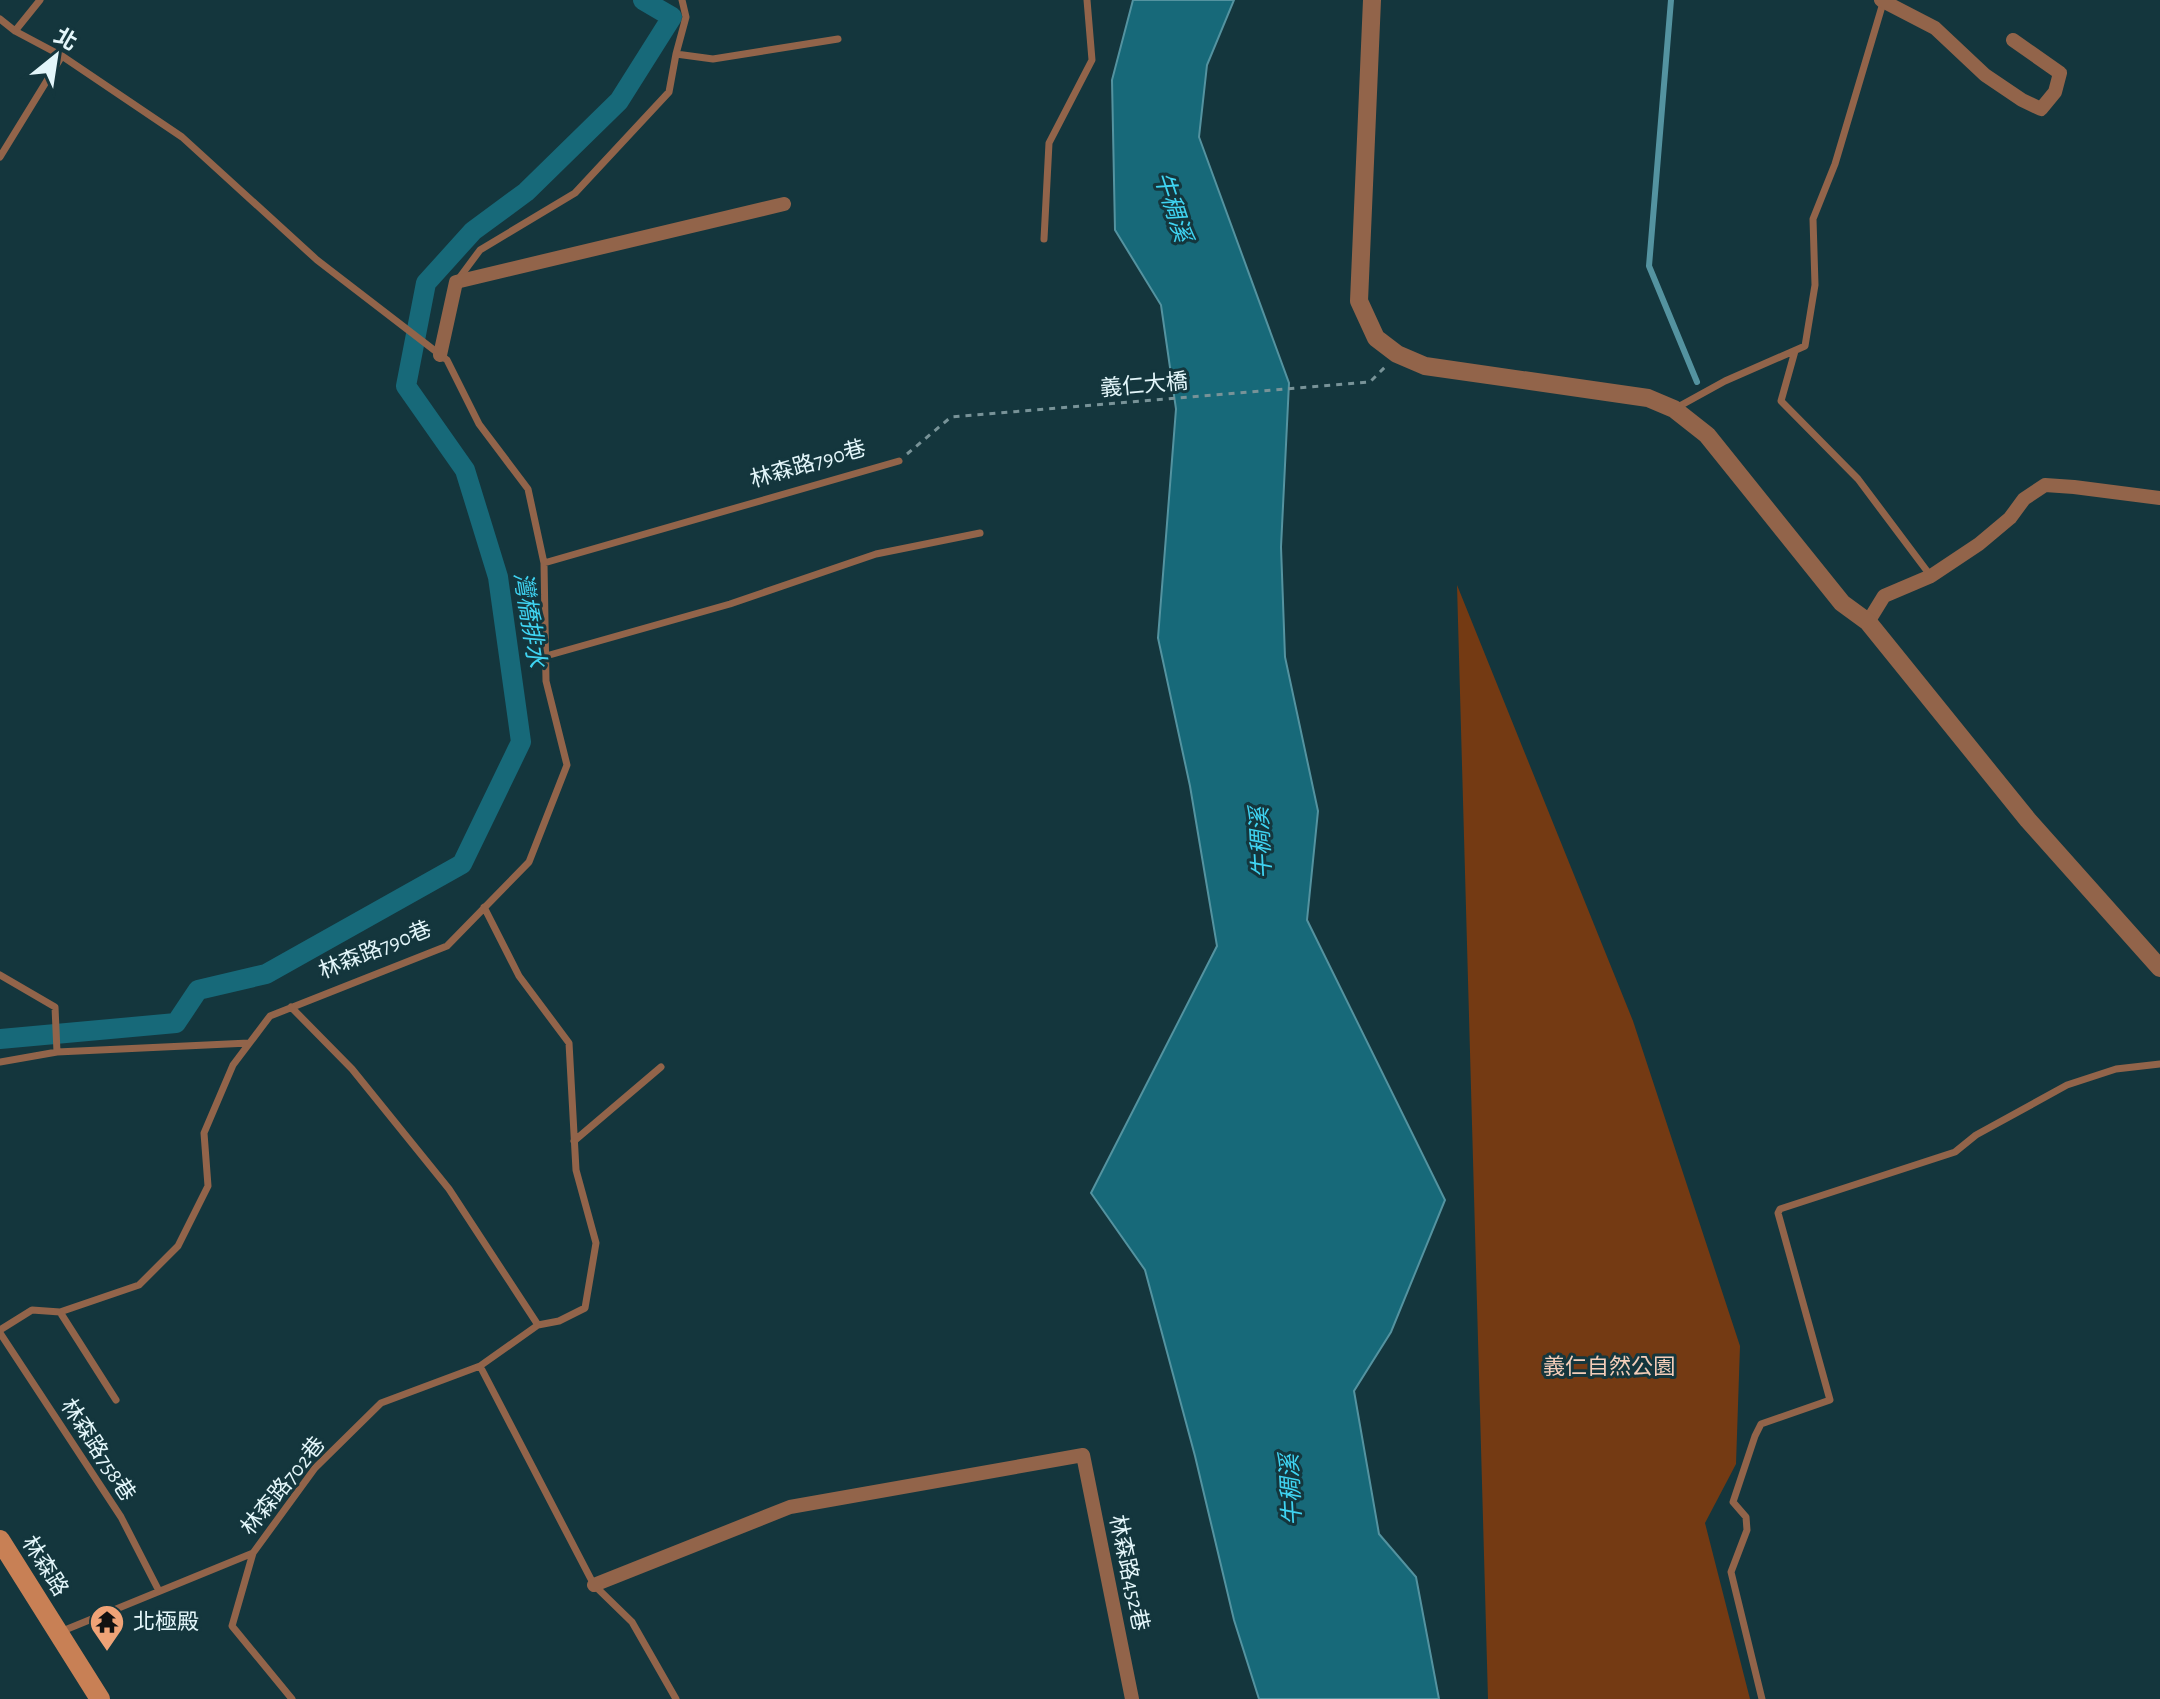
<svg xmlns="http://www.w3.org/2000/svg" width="2160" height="1699" viewBox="0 0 2160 1699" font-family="'Alegreya Sans','Noto Sans TC',sans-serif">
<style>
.green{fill:#743a13}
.water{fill:#176979;stroke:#5493a0;stroke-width:2}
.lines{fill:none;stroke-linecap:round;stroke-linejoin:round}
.stream{stroke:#5493a0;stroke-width:6}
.canal{stroke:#176979;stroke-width:20}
.path{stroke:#789398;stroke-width:3;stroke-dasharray:6 6;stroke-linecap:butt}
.service{stroke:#92644a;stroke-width:7}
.minor{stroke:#92644a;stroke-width:14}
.tertiary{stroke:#92644a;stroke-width:18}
.secondary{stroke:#c88055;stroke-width:20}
.labels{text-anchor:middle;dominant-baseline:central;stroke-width:6;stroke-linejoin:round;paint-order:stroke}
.street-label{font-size:22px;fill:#e3f6fa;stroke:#14363d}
.park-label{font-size:22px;fill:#f3cdb9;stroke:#14363d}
.poi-label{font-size:22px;fill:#e3f6fa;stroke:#14363d;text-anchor:start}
.water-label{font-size:24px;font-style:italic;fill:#3fd4f2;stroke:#14363d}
</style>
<rect width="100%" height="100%" fill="#14363d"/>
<path class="green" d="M1457,585L1633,1021L1740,1346L1736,1464L1705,1523L1750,1699H1488Z"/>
<path class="water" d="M1133,0H1234L1207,65L1199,137L1289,383L1281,547L1285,657L1318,811L1307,920L1445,1200L1391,1332L1354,1391L1379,1534L1416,1577L1439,1699H1259L1234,1620L1195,1456L1145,1270L1091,1193L1217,946L1190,786L1158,638L1176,409L1161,305L1115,230L1112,80Z"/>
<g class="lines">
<path class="stream" d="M1671,0L1649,266L1697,382"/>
<path class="canal" d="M0,1039L176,1023L198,990L266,974L462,864L521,742L498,577L465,470L406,386L426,283L473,231L526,192L619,101L672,17L643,0"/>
<path class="path" d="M907,454L951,417L1370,382L1386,366"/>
<path class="service" d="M682,0L686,17L676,54L713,59L838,39
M0,19L15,31L62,56L182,137L317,260L447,360L479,424L528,489L544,563L899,461
M15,31L40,0
M0,157L62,56
M1044,239L1049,143L1092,60L1087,0
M457,281L480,250L575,193L669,92L676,54
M1795,351L1781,401L1858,479L1930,575
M1676,408L1725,381L1805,346L1815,285L1813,219L1835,164L1883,3
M546,656L730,604L876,554L980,533
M0,975L55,1007L57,1052L0,1062
M291,1007L352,1069L449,1189L538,1325L559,1321L585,1308L596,1243L576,1170L569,1043L519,976L484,907
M57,1052L249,1043
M574,1141L661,1067
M60,1312L139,1285L178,1246L208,1186L204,1133L233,1065L270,1016L447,946L529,862L567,765L546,681L544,563
M538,1325L480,1366L594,1585L632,1622L676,1699
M0,1330L32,1310L60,1312L116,1400
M0,1333L121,1517L159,1591
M253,1553L232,1626L292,1699
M60,1632L253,1553L315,1468L381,1403L480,1366
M1762,1699L1731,1572L1747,1530L1746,1517L1733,1502L1755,1436L1761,1424L1830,1400L1778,1213L1780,1209L1955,1152L1976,1135L2067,1085L2116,1069L2160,1064"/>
<path class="minor" d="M1881,0L1935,28L1985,75L2022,100L2041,109L2055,92L2060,73L2013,40
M440,355L456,282L784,204
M1868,622L1884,596L1931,576L1979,544L2010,518L2024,499L2045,485L2074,487L2160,498
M594,1585L790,1507L1083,1455L1132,1699"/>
<path class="tertiary" d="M1372,0L1359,301L1376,338L1397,354L1425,366L1648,398L1674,409L1707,435L1842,603L1868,622L2028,820L2160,968"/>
<path class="secondary" d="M0,1540L100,1699"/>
</g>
<defs>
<g id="temple-pin" transform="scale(1.8)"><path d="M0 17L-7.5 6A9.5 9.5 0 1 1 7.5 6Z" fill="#efa377" stroke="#14363d"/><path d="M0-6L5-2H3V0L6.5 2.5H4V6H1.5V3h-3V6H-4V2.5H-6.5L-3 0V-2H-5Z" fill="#111"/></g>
</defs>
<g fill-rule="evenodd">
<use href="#temple-pin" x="107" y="1622"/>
</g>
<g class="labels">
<g class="street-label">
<text transform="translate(1144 385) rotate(-5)">義仁大橋</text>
<text transform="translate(808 464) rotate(-16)">林森路790巷</text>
<text transform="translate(375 950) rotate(-22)">林森路790巷</text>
<text transform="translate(98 1450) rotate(57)">林森路758巷</text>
<text transform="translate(283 1486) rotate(-51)">林森路702巷</text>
<text transform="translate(45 1566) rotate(58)">林森路</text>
<text transform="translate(1129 1573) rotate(78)">林森路452巷</text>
</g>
<g class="park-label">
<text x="1609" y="1367">義仁自然公園</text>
</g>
<g class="poi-label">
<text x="133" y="1622">北極殿</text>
</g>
<g class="water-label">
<text transform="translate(1172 207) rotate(72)">牛稠溪</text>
<text transform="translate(529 620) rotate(81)">灣橋排水</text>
<text transform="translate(1262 843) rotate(-93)">牛稠溪</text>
<text transform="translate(1292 1490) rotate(-93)">牛稠溪</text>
</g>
</g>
<g transform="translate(56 56) rotate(30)" stroke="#14363d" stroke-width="6" paint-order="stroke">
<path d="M0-6L14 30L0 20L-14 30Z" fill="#e3f6fa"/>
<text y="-12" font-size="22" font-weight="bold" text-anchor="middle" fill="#e3f6fa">北</text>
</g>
</svg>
